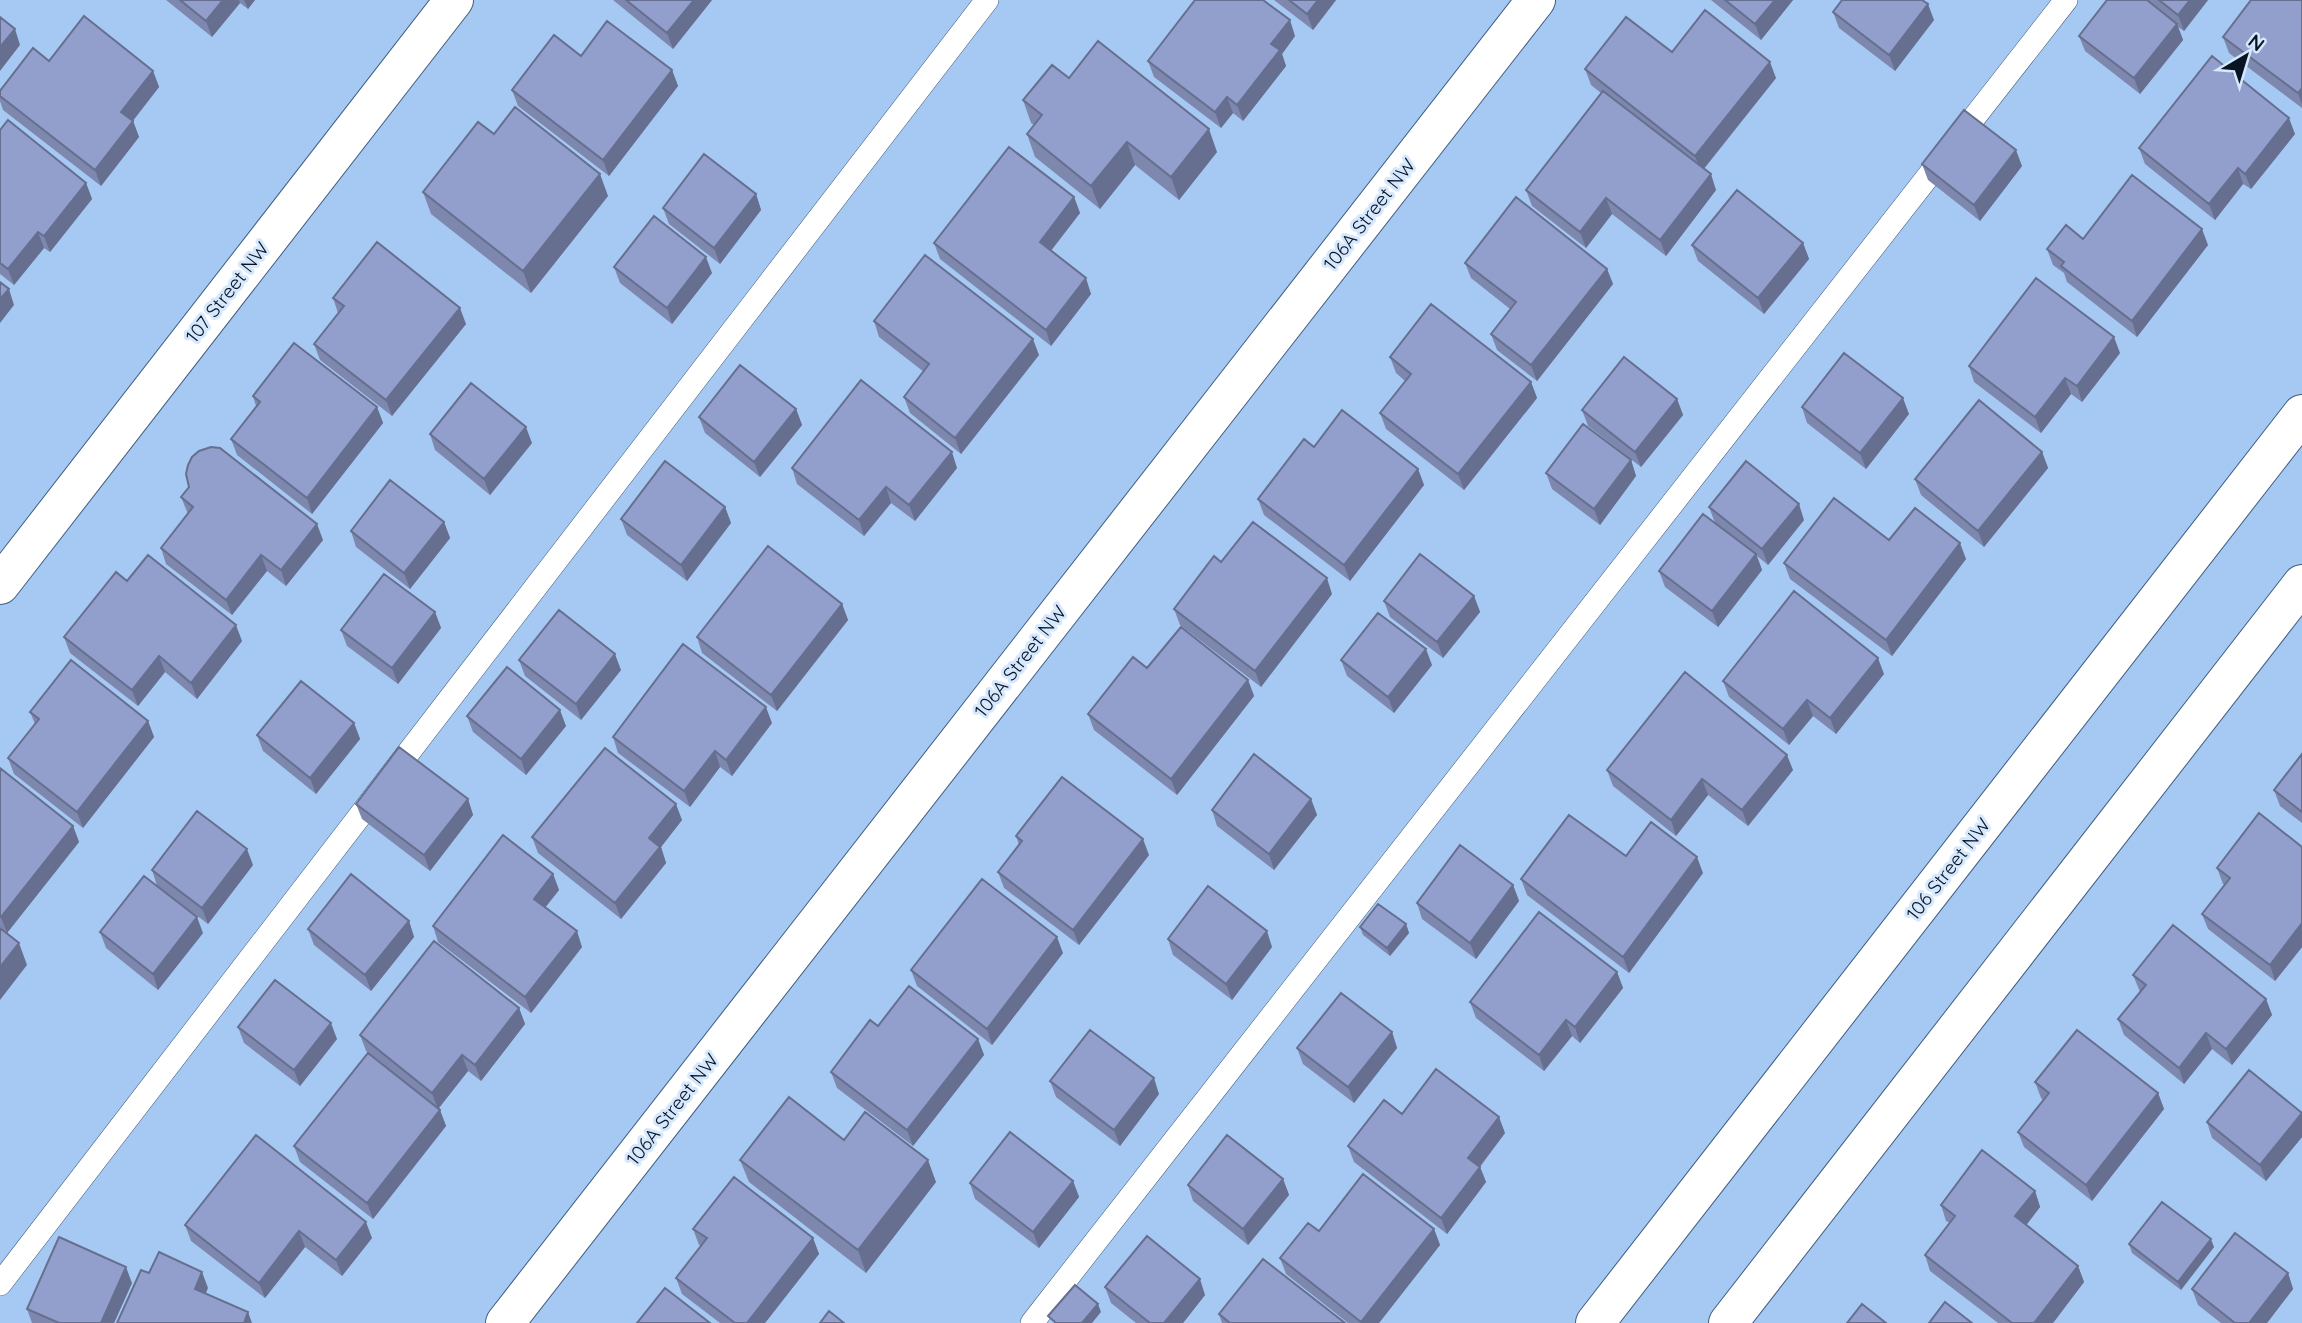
<svg xmlns="http://www.w3.org/2000/svg" width="2302" height="1323" viewBox="0 0 2302 1323" font-family="Quicksand,sans-serif">
<style>
.lines{fill:none;stroke-linecap:round;stroke-linejoin:round}
.service-casing{stroke:#3f5d81;stroke-width:24}
.minor-casing{stroke:#3f5d81;stroke-width:40}
.tertiary-casing{stroke:#3f5d81;stroke-width:40}
.service{stroke:#fff;stroke-width:23}
.minor{stroke:#fff;stroke-width:38}
.tertiary{stroke:#fff;stroke-width:38}
.wall{fill:#7e88af}
.shaded-wall{fill:#666f8f}
.building{fill:#929ecc;stroke:#666f8f;stroke-width:2}
.labels{text-anchor:middle;dominant-baseline:central;stroke-width:6;stroke-linejoin:round;paint-order:stroke}
.street-label{font-size:19px;fill:#081423;stroke:#d6e8fd}
</style>
<rect width="100%" height="100%" fill="#a6c9f3"/>
<g class="lines">
<g class="service-casing">
<path id="service" d="M0,1284L987,0
M1032,1323L2066,0"/>
</g>
<g class="minor-casing">
<path id="minor" d="M0,585L454,0
M505,1323L1536,0"/>
</g>
<g class="tertiary-casing">
<path id="tertiary" d="M1595,1323L2302,414
M1728,1323L2302,584"/>
</g>
<use href="#service" class="service"/>
<use href="#minor" class="minor"/>
<use href="#tertiary" class="tertiary"/>
</g>
<path class="wall" d="M166,0H255L248,9L240,3L212,37Z
M613,0H712L673,49Z
M1274,0H1336L1313,30Z
M1711,0H1793L1761,40Z
M2107,0H2208L2184,31L2178,27L2183,40L2140,94L2085,51L2079,36Z
M2302,0V108L2229,53L2223,37Z
M1833,12L1934,20L1895,71L1839,28Z
M1295,36L1282,54L1286,66L1243,121L1233,113L1221,128L1154,77L1148,61Z
M1672,52L1776,78L1704,169L1716,190L1666,256L1612,214L1586,248L1532,206L1526,190L1601,93L1591,85L1585,69Z
M49,61L153,71L159,87L133,121L139,137L101,186L3,110L0,101V91Z
M672,70L678,86L609,176L518,106L512,90Z
M1069,78L1217,152L1179,200L1135,165L1100,209L1035,157L1027,134L1034,125L1031,123L1023,100Z
M0,130L86,183L92,199L50,252L44,248L14,285L0,274Z
M494,134L608,196L531,293L431,214L423,192Z
M2295,134L2251,189L2243,184L2215,220L2145,164L2139,148Z
M1922,164L2022,166L1980,221L1928,180Z
M756,194L761,210L720,264L669,224L663,208Z
M1074,197L1080,213L1051,251L1091,294L1051,346L940,259L934,243Z
M2083,239L2208,245L2137,337L2067,282L2064,273L2053,265L2047,249Z
M1803,243L1809,259L1764,314L1698,261L1692,245Z
M1465,263L1607,269L1613,284L1537,381L1497,350L1491,334L1510,309L1471,278Z
M614,267L712,273L672,324L620,283Z
M333,298L466,324L392,416L320,360L314,344L338,313Z
M874,321L1039,355L961,454L910,413L904,397L924,372L879,337Z
M2120,353L2082,402L2071,394L2041,433L1974,382L1969,366Z
M1390,357L1531,382L1537,398L1464,490L1386,429L1380,413L1405,381L1396,373Z
M253,396L377,407L383,423L312,514L237,455L231,439L256,406Z
M1677,399L1683,415L1641,467L1588,426L1582,410Z
M1802,407L1909,414L1866,469L1807,423Z
M796,409L802,425L760,477L705,433L699,417Z
M430,434L532,443L490,495L435,450Z
M1314,447L1418,469L1424,485L1350,581L1264,515L1258,499Z
M2042,452L2048,468L1984,547L1921,495L1915,479Z
M1631,460L1636,476L1600,525L1552,489L1546,473Z
M792,468H957L915,521L891,503L864,536L797,484Z
M181,497L323,540L286,586L267,571L232,615L166,564L161,548L188,514Z
M725,507L731,523L687,581L627,535L621,519Z
M1709,507L1804,520L1768,565L1757,556L1762,570L1718,627L1665,587L1659,571L1715,523Z
M444,522L450,538L410,589L356,547L351,531Z
M1889,540L1966,559L1892,656L1790,579L1784,563Z
M1221,562L1332,594L1261,687L1180,625L1174,609Z
M127,581L242,641L197,699L165,672L138,706L70,653L64,637Z
M1474,596L1480,612L1443,658L1390,617L1384,601Z
M842,604L848,620L777,711L702,653L697,637Z
M435,612L441,628L398,684L347,646L341,630Z
M519,660L621,670L581,720L525,676Z
M1341,660L1432,665L1394,713L1347,676Z
M1147,668L1248,680L1254,696L1177,795L1094,730L1088,714Z
M1884,674L1836,734L1813,716L1789,745L1729,697L1723,681Z
M30,712L148,721L154,737L83,828L14,774L8,758L35,724Z
M467,716L566,726L526,775L473,732Z
M354,723L360,739L316,794L263,751L257,735Z
M772,723L732,776L720,767L690,807L618,753L613,737Z
M2302,754V823L2280,806L2274,790Z
M0,768L73,826L79,842L7,933L0,927Z
M1607,770H1793L1748,826L1708,795L1676,836L1613,786Z
M468,799L473,815L430,871L362,819L356,804Z
M1311,799L1317,815L1274,870L1217,826L1212,810Z
M682,820L661,847L666,863L621,919L538,853L532,837Z
M1016,836L1149,855L1079,945L1004,888L998,872L1019,845Z
M2302,847V947L2275,981L2208,929L2202,914L2225,885L2223,884L2217,868Z
M1626,856L1703,873L1629,973L1527,895L1521,879Z
M253,865L208,924L157,886L152,870Z
M553,874L559,890L545,908L582,947L531,1013L438,942L433,926Z
M1513,885L1519,901L1476,959L1422,919L1417,903Z
M409,921L414,937L371,991L314,945L308,929Z
M1406,924L1409,933L1390,956L1363,935L1360,927Z
M100,932L203,933L158,990L106,948Z
M1168,939L1272,947L1232,1000L1173,955Z
M1063,953L992,1045L917,986L911,970Z
M1617,972L1623,988L1580,1043L1572,1036L1544,1071L1476,1018L1470,1002Z
M2133,975L2266,999L2272,1015L2232,1065L2212,1049L2184,1084L2124,1035L2118,1019L2140,992Z
M519,1008L525,1024L481,1081L468,1071L439,1108L446,1126L373,1219L300,1162L294,1146L396,1075L366,1051L360,1035Z
M878,1026L978,1039L984,1055L913,1146L837,1088L831,1072Z
M238,1027L337,1039L300,1086L244,1043Z
M1392,1032L1397,1048L1354,1103L1303,1064L1297,1048Z
M1050,1081L1159,1094L1120,1146L1056,1097Z
M2035,1082L2158,1093L2164,1109L2092,1201L2024,1147L2018,1132L2043,1100L2041,1098Z
M2302,1113V1137L2266,1181L2212,1138L2207,1122Z
M1402,1114L1505,1133L1480,1167L1486,1182L1447,1234L1354,1162L1348,1146Z
M256,1135L372,1238L342,1276L305,1247L265,1298L191,1241L185,1225Z
M844,1140L936,1182L866,1273L749,1182L740,1160Z
M1283,1179L1289,1195L1248,1245L1193,1201L1188,1185Z
M1073,1181L1079,1197L1039,1248L975,1199L970,1183Z
M2035,1191L2040,1207L2026,1225L2078,1266L2084,1282L2053,1323H1998L1930,1271L1925,1255L1950,1223L1946,1221L1941,1205Z
M693,1229L813,1238L819,1254L765,1323H720L682,1294L676,1278L701,1246L699,1245Z
M1434,1229L1440,1245L1379,1323H1348L1286,1274L1280,1258L1319,1231Z
M2129,1244L2214,1247L2181,1290L2132,1253Z
M2288,1273L2293,1289L2267,1323H2221L2198,1305L2192,1289Z
M132,1283L114,1323H32L27,1309Z
M1105,1287L1205,1295L1183,1323H1136L1111,1303Z
M1219,1314L1345,1323H1222Z"/>
<path class="shaded-wall" d="M223,0H239L240,3L212,37L206,21Z
M244,0H255L248,9Z
M694,0H712L673,49L667,33Z
M1318,0H1336L1313,30L1307,14Z
M1775,0H1793L1761,40L1755,24Z
M2190,0H2208L2184,31L2178,15Z
M1928,4L1934,20L1895,71L1889,55Z
M1290,20L1295,36L1282,54L1286,66L1243,121L1237,105L1271,44Z
M2177,24L2183,40L2140,94L2134,78Z
M15,29L20,45L0,71V47Z
M1770,62L1776,78L1701,172L1695,156Z
M672,70L678,86L609,176L603,160Z
M153,71L159,87L127,128L121,112Z
M2302,88V105L2298,93Z
M1227,97L1233,113L1221,128L1215,112Z
M2289,118L2295,134L2251,189L2245,174Z
M133,121L139,137L101,186L95,170Z
M1209,129L1217,152L1179,200L1171,177Z
M1127,142L1135,165L1100,209L1091,186Z
M2016,150L2022,166L1980,221L1974,205Z
M2238,168L2243,184L2215,220L2209,204Z
M600,174L608,196L531,293L523,271Z
M1711,174L1716,190L1666,256L1660,240Z
M86,183L92,199L50,252L44,236Z
M756,194L761,210L720,264L714,248Z
M1074,197L1080,213L1045,258L1040,242Z
M1606,198L1612,214L1586,248L1580,232Z
M2202,229L2208,245L2137,337L2132,321Z
M38,232L44,248L14,285L8,269Z
M1803,243L1809,259L1764,314L1758,298Z
M706,257L712,273L672,324L667,308Z
M1607,269L1613,284L1537,381L1531,365Z
M1086,278L1091,294L1051,346L1046,330Z
M9,289L14,305L0,323V299Z
M460,308L466,324L392,416L386,400Z
M2114,337L2120,353L2082,402L2077,386Z
M1033,339L1039,355L961,454L955,438Z
M2065,378L2071,394L2041,433L2035,417Z
M1531,382L1537,398L1464,490L1458,474Z
M1903,398L1909,414L1866,469L1860,453Z
M1677,399L1683,415L1641,467L1635,452Z
M377,407L383,423L312,514L307,498Z
M796,409L802,425L760,477L754,462Z
M526,427L532,443L490,495L484,479Z
M952,452L957,468L915,521L909,505Z
M2042,452L2048,468L1984,547L1978,531Z
M1631,460L1636,476L1600,525L1594,509Z
M1418,469L1424,485L1350,581L1344,565Z
M886,487L891,503L864,536L859,520Z
M1799,504L1804,520L1768,565L1762,549Z
M725,507L731,523L687,581L681,565Z
M444,522L450,538L410,589L404,573Z
M317,524L323,540L286,586L281,570Z
M1960,543L1966,559L1892,656L1886,640Z
M1756,554L1762,570L1718,627L1712,611Z
M261,555L267,571L232,615L226,600Z
M1327,578L1332,594L1261,687L1255,671Z
M1474,596L1480,612L1443,658L1437,642Z
M842,604L848,620L777,711L771,695Z
M435,612L441,628L398,684L392,668Z
M236,625L242,641L197,699L191,683Z
M1426,649L1432,665L1394,713L1388,697Z
M615,654L621,670L581,720L576,704Z
M159,656L165,672L138,706L132,690Z
M1878,658L1884,674L1836,734L1830,718Z
M1248,680L1254,696L1177,795L1171,779Z
M1807,700L1813,716L1789,745L1783,729Z
M766,707L772,723L732,776L726,760Z
M560,710L566,726L526,775L521,759Z
M148,721L154,737L83,828L77,812Z
M354,723L360,739L316,794L310,778Z
M715,751L720,767L690,807L684,791Z
M1787,755L1793,770L1748,826L1742,810Z
M1702,779L1708,795L1676,836L1671,820Z
M468,799L473,815L430,871L424,855Z
M1311,799L1317,815L1274,870L1269,854Z
M676,804L682,820L661,847L666,863L621,919L615,903L649,838Z
M73,826L79,842L7,933L1,917Z
M1143,839L1149,855L1079,945L1073,930Z
M247,849L253,865L208,924L202,908Z
M1697,857L1703,873L1629,973L1623,957Z
M553,874L559,890L539,915L534,899Z
M1513,885L1519,901L1476,959L1470,943Z
M197,917L203,933L158,990L153,974Z
M409,921L414,937L371,991L365,975Z
M2302,923V947L2275,981L2270,965Z
M1406,924L1409,933L1390,956L1387,948Z
M577,931L582,947L531,1013L525,997Z
M1267,931L1272,947L1232,1000L1226,984Z
M1057,937L1063,953L992,1045L987,1029Z
M19,943L27,965L0,1000V967Z
M1617,972L1623,988L1580,1043L1575,1027Z
M2266,999L2272,1015L2232,1065L2226,1049Z
M519,1008L525,1024L481,1081L475,1065Z
M1566,1020L1572,1036L1544,1071L1539,1055Z
M331,1023L337,1039L300,1086L294,1070Z
M1392,1032L1397,1048L1354,1103L1348,1087Z
M2206,1033L2212,1049L2184,1084L2179,1068Z
M978,1039L984,1055L913,1146L907,1130Z
M462,1055L468,1071L438,1109L432,1093Z
M1154,1078L1159,1094L1120,1146L1114,1130Z
M2158,1093L2164,1109L2092,1201L2086,1185Z
M440,1110L446,1126L373,1219L367,1203Z
M2302,1114V1137L2266,1181L2260,1165Z
M1499,1117L1505,1133L1474,1174L1468,1158Z
M928,1160L936,1182L866,1273L858,1250Z
M1480,1167L1486,1182L1447,1234L1441,1218Z
M1283,1179L1289,1195L1248,1245L1243,1229Z
M1073,1181L1079,1197L1039,1248L1033,1232Z
M2035,1191L2040,1207L2021,1232L2015,1216Z
M366,1222L372,1238L342,1276L336,1260Z
M1434,1229L1440,1245L1379,1323H1362L1361,1322Z
M299,1231L305,1247L265,1298L259,1283Z
M813,1238L819,1254L765,1323H747Z
M2211,1239L2214,1247L2181,1290L2178,1282Z
M2078,1266L2084,1282L2053,1323H2034Z
M126,1267L132,1283L114,1323H101Z
M202,1272L208,1288L201,1305L195,1289Z
M2288,1273L2293,1289L2267,1323H2249Z
M1200,1279L1205,1295L1183,1323H1164Z
M1098,1304L1101,1312L1092,1323H1082Z
M248,1312L252,1323H244Z"/>
<path class="building" d="M180,0H223L206,21Z
M626,0H694L667,33Z
M1195,0H1263L1290,20L1271,44L1280,50L1237,105L1227,97L1215,112L1148,61Z
M1289,0H1318L1307,14Z
M1725,0H1775L1755,24Z
M1842,0H1922L1928,4L1889,55L1833,12Z
M2107,0H2147L2177,24L2134,78L2079,36Z
M2159,0H2190L2178,15Z
M2251,0H2302V88L2298,93L2223,37Z
M1705,10L1770,62L1695,156L1585,69L1626,17L1672,52Z
M84,16L153,71L121,112L133,121L95,170L0,96V91L33,48L49,61Z
M0,17L15,29L0,47Z
M607,21L672,70L603,160L512,90L554,35L581,56Z
M1098,41L1209,129L1171,177L1127,142L1091,186L1027,134L1042,115L1023,100L1052,65L1069,78Z
M2212,56L2289,118L2245,174L2238,168L2209,204L2139,148Z
M1603,91L1711,174L1660,240L1606,198L1580,232L1526,190Z
M515,107L600,174L523,271L423,192L478,122L494,134Z
M1964,110L2016,150L1974,205L1922,164Z
M8,120L86,183L44,236L38,232L8,269L0,263V130Z
M1009,147L1074,197L1040,242L1086,278L1046,330L934,243Z
M704,154L756,194L714,248L663,208Z
M2132,175L2202,229L2132,321L2061,266L2064,262L2047,249L2066,225L2083,239Z
M1737,190L1803,243L1758,298L1692,245Z
M1516,197L1607,269L1531,365L1491,334L1516,302L1465,263Z
M654,216L706,257L667,308L614,267Z
M377,242L460,308L386,400L314,344L344,306L333,298Z
M925,255L1033,339L955,438L904,397L929,364L874,321Z
M2036,278L2114,337L2077,386L2065,378L2035,417L1969,366Z
M0,282L9,289L0,299Z
M1431,304L1531,382L1458,474L1380,413L1411,374L1390,357Z
M294,343L377,407L307,498L231,439L260,402L253,396Z
M1844,353L1903,398L1860,453L1802,407Z
M1624,357L1677,399L1635,452L1582,410Z
M740,365L796,409L754,462L699,417Z
M861,380L952,452L909,505L886,487L859,520L792,468Z
M471,383L526,427L484,479L430,434Z
M1979,400L2042,452L1978,531L1915,479Z
M1342,410L1418,469L1344,565L1258,499L1304,439L1314,447Z
M1583,424L1631,460L1594,509L1546,473Z
M211,447L220,448L317,524L281,570L261,555L226,600L161,548L193,507L181,497L189,487L186,474L188,465L192,457L199,451Z
M665,461L725,507L681,565L621,519Z
M1746,461L1799,504L1762,549L1709,507Z
M390,480L444,522L404,573L351,531Z
M1834,498L1889,540L1915,508L1960,543L1886,640L1784,563Z
M1703,514L1756,554L1712,611L1659,571Z
M1253,522L1327,578L1255,671L1174,609L1214,556L1221,562Z
M768,546L842,604L771,695L697,637Z
M1420,554L1474,596L1437,642L1384,601Z
M148,555L236,625L191,683L159,656L132,690L64,637L116,572L127,581Z
M384,574L435,612L392,668L341,630Z
M1794,591L1878,658L1830,718L1807,700L1783,729L1723,681Z
M559,610L615,654L576,704L519,660Z
M1378,613L1426,649L1388,697L1341,660Z
M1181,627L1248,680L1171,779L1088,714L1133,657L1147,668Z
M683,644L766,707L726,760L715,751L684,791L613,737Z
M71,660L148,721L77,812L8,758L39,719L30,712Z
M507,667L560,710L521,759L467,716Z
M1685,672L1787,755L1742,810L1702,779L1671,820L1607,770Z
M301,681L354,723L310,778L257,735Z
M399,747L468,799L424,855L356,804Z
M605,748L676,804L649,838L660,847L615,903L532,837Z
M1254,754L1311,799L1269,854L1212,810Z
M2302,754V812L2274,790Z
M0,768L73,826L1,917L0,916Z
M1062,777L1143,839L1073,930L998,872L1022,841L1016,836Z
M197,811L247,849L202,908L152,870Z
M2259,813L2302,847V923L2270,965L2202,914L2230,878L2217,868Z
M1569,815L1626,856L1651,822L1697,857L1623,957L1521,879Z
M503,835L553,874L534,899L577,931L525,997L433,926Z
M1460,845L1513,885L1470,943L1417,903Z
M351,874L409,921L365,975L308,929Z
M144,876L197,917L153,974L100,932Z
M982,879L1057,937L987,1029L911,970Z
M1208,886L1267,931L1226,984L1168,939Z
M1378,904L1406,924L1387,948L1360,927Z
M1539,912L1617,972L1575,1027L1566,1020L1539,1055L1470,1002Z
M2173,925L2266,999L2226,1049L2206,1033L2179,1068L2118,1019L2146,985L2133,975Z
M0,928L19,943L0,967Z
M434,941L519,1008L475,1065L462,1055L432,1093L360,1035Z
M275,980L331,1023L294,1070L238,1027Z
M909,986L978,1039L907,1130L831,1072L870,1020L878,1026Z
M1341,993L1392,1032L1348,1087L1297,1048Z
M1090,1030L1154,1078L1114,1130L1050,1081Z
M2077,1030L2158,1093L2086,1185L2018,1132L2049,1093L2035,1082Z
M368,1053L440,1110L367,1203L294,1146Z
M1436,1069L1499,1117L1468,1158L1480,1167L1441,1218L1348,1146L1384,1100L1402,1114Z
M2249,1070L2302,1113L2260,1165L2207,1122Z
M789,1097L844,1140L865,1112L928,1160L858,1250L740,1160Z
M1010,1132L1073,1181L1033,1232L970,1183Z
M256,1135L366,1222L336,1260L299,1231L259,1283L185,1225Z
M1227,1135L1283,1179L1243,1229L1188,1185Z
M1982,1150L2035,1191L2015,1216L2078,1266L2034,1323H2012L1925,1255L1955,1216L1941,1205Z
M1363,1174L1434,1229L1361,1322L1280,1258L1308,1223L1319,1231Z
M734,1177L813,1238L747,1323H735L676,1278L707,1238L693,1229Z
M2162,1202L2211,1239L2178,1282L2129,1244Z
M2235,1233L2288,1273L2249,1323H2235L2192,1289Z
M1147,1236L1200,1279L1164,1323H1150L1105,1287Z
M59,1237L126,1267L101,1323H59L27,1309Z
M159,1252L202,1272L195,1289L248,1312L244,1323H117L141,1270L149,1273Z
M1263,1259L1345,1323H1230L1219,1314Z
M1075,1285L1098,1304L1082,1323H1056L1048,1316Z
M665,1288L710,1323H637Z
M1945,1302L1972,1323H1929Z
M1862,1304L1886,1323H1847Z
M829,1311L844,1323H820Z"/>
<g class="labels">
<g class="street-label">
<text transform="translate(1369 214) rotate(-52)">106A Street NW</text>
<text transform="translate(227 292) rotate(-52)">107 Street NW</text>
<text transform="translate(1020 661) rotate(-52)">106A Street NW</text>
<text transform="translate(1948 869) rotate(-52)">106 Street NW</text>
<text transform="translate(672 1109) rotate(-52)">106A Street NW</text>
</g>
</g>
<g transform="translate(2246 56) rotate(38)" stroke="#d6e8fd" stroke-width="5" paint-order="stroke">
<path d="M0-5L12 26L0 18L-12 26Z" fill="#081423"/>
<text y="-10" font-size="19" font-weight="bold" text-anchor="middle" fill="#081423">N</text>
</g>
</svg>
